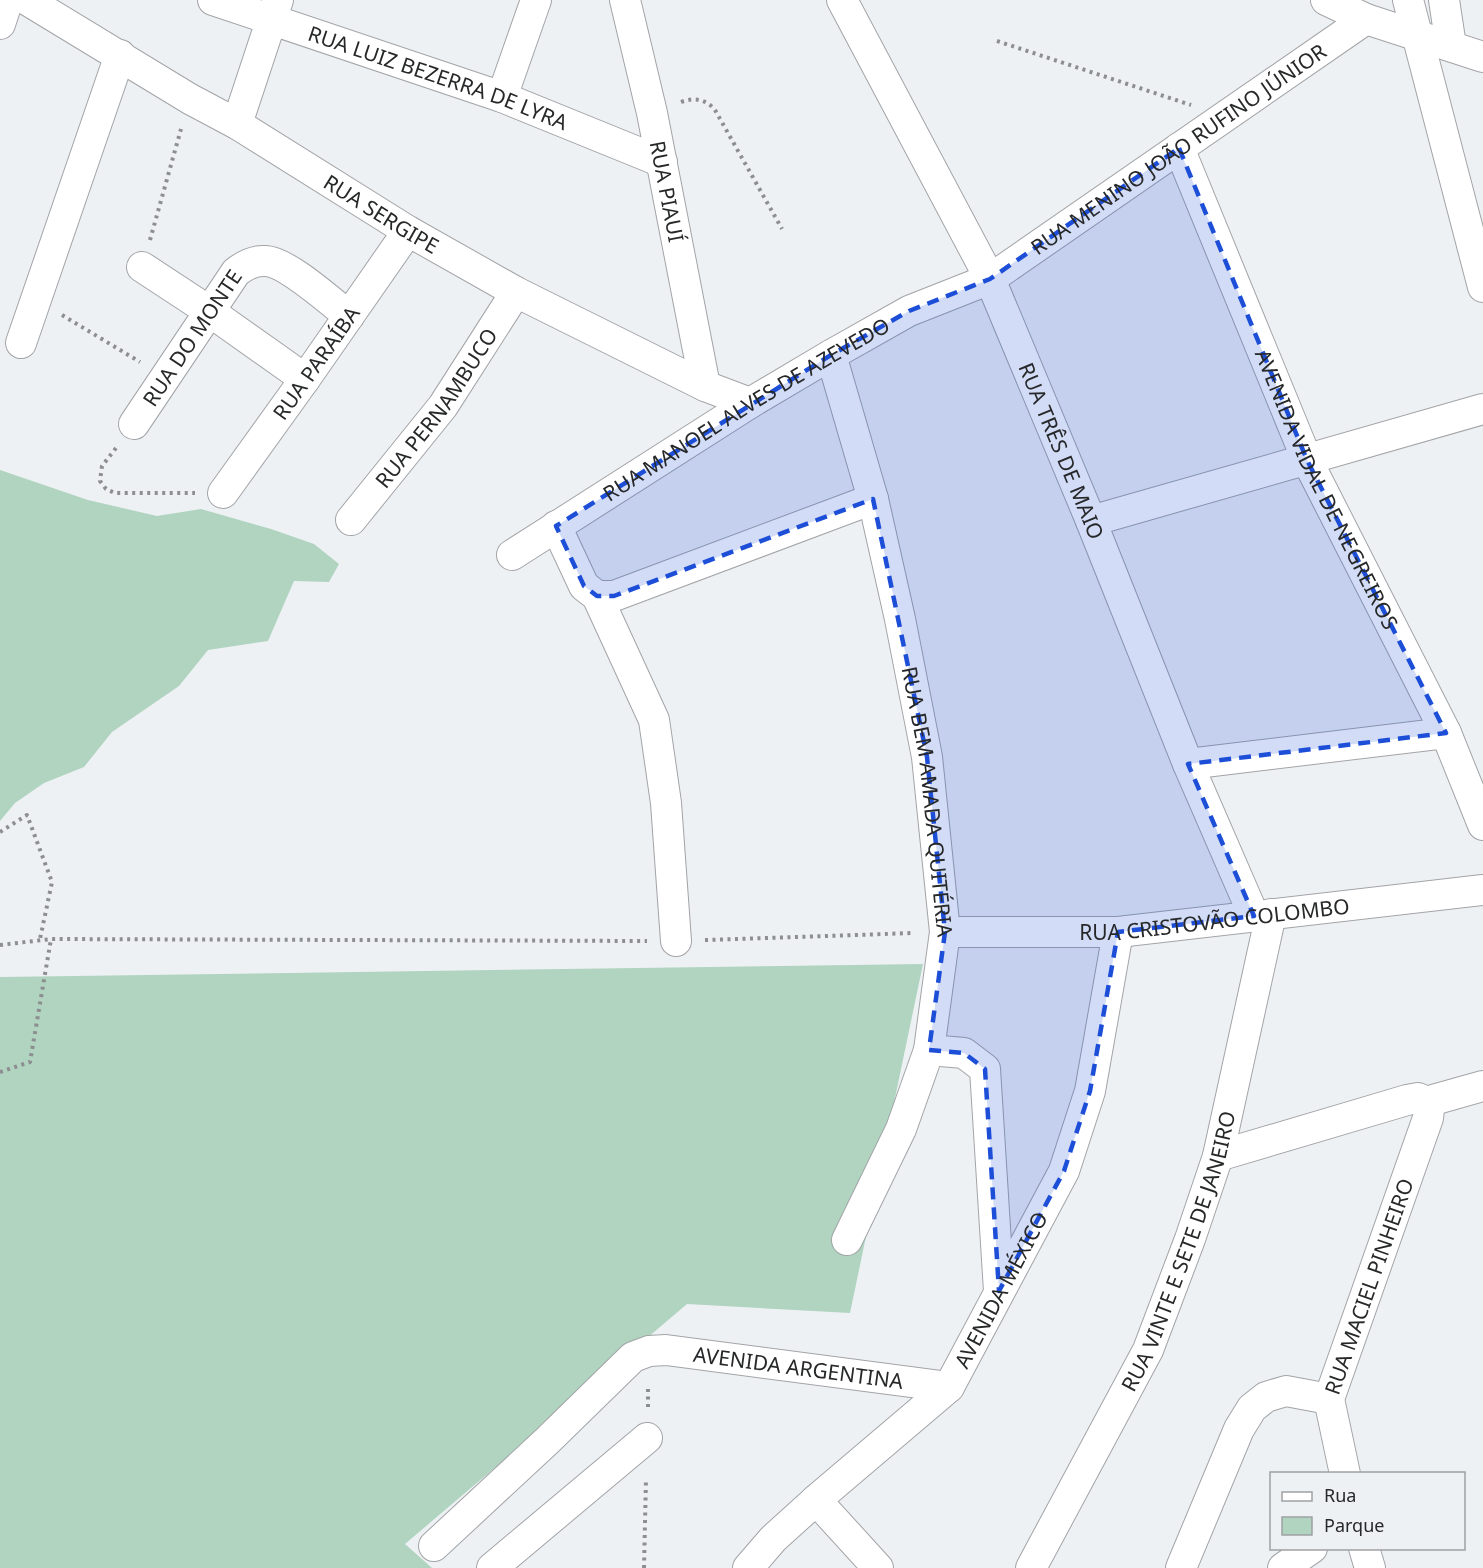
<svg xmlns="http://www.w3.org/2000/svg" width="1483" height="1568" viewBox="0 0 1483 1568" font-family="'Noto Sans',sans-serif">
<style>
.green{fill:#b0d4c0}
.lines{fill:none;stroke-linecap:round;stroke-linejoin:round}
.minor-casing{stroke:#a2a4a7;stroke-width:32}
.path{stroke:#8c8e90;stroke-width:4;stroke-dasharray:3 4.5;stroke-linecap:butt}
.minor{stroke:#fff;stroke-width:30}
.marked{fill:#1d4ed8;fill-opacity:0.2;stroke:#1d4ed8;stroke-width:4.5;stroke-dasharray:12 8;stroke-linejoin:round}
.labels{text-anchor:middle;dominant-baseline:central;stroke-width:6;stroke-linejoin:round;paint-order:stroke}
.street-label{font-size:21px;fill:#272829;stroke:#eef1f4}
</style>
<rect width="100%" height="100%" fill="#eef1f4"/>
<path class="green" d="M0,470L88,500L157,516L201,509L271,529L314,544L339,564L329,582L294,581L268,641L208,650L179,686L112,732L84,767L44,783L15,803L0,821Z
M923,964L850,1313L687,1304L405,1544L432,1568H0V977Z"/>
<g class="lines">
<g class="minor-casing">
<g id="minor">
<path id="s1" d="M27,0L190,99L237,124L408,231L516,292L705,386L750,403"/>
<path id="s2" d="M213,0L502,97L662,162"/>
<path id="s3" d="M625,0L652,113L705,386"/>
<path id="s4" d="M842,0L990,279L1091,521L1188,764L1254,916"/>
<path d="M1326,0L1366,19L1483,57"/>
<path d="M1408,0L1483,287"/>
<path d="M1444,0L1451,46"/>
<path d="M0,24L8,0"/>
<path d="M502,97L536,0"/>
<path d="M237,124L278,0"/>
<path id="s5" d="M1179,148L1307,460L1446,733L1483,825"/>
<path d="M142,267L209,311L305,379"/>
<path d="M21,343L120,55"/>
<path id="s6" d="M831,355L873,499L900,619L927,757L945,932L929,1050L901,1129L847,1240"/>
<path id="s7" d="M134,424L236,272C245,265 254,260 266,261C287,262 331,302 349,316"/>
<path id="s8" d="M223,493L305,379L408,231"/>
<path id="s9" d="M351,520L443,406L516,292"/>
<path d="M1091,521L1483,409"/>
<path d="M556,526L584,586L597,596L654,720L666,803L676,941"/>
<path id="s10" d="M512,555L750,403L831,355L909,311L990,279L1366,19"/>
<path d="M597,596H614L873,499"/>
<path d="M1188,764L1446,733"/>
<path id="s11" d="M945,932H1118L1483,890"/>
<path d="M929,1050L964,1053L985,1069L999,1291"/>
<path d="M1426,1102L1483,1086"/>
<path d="M1218,1156L1407,1100L1418,1098L1426,1102"/>
<path id="s12" d="M1345,1474L1329,1399L1428,1118L1429,1109L1426,1102"/>
<path d="M816,1500L878,1568"/>
<path id="s13" d="M434,1546L547,1441L633,1357L649,1351L666,1350L949,1387"/>
<path d="M1364,1548L1370,1568"/>
<path d="M492,1568L647,1438"/>
<path id="s14" d="M748,1568L773,1539L816,1500L949,1387L1064,1171L1090,1091L1118,932"/>
<path id="s15" d="M1031,1568L1148,1350L1190,1239L1218,1156L1271,914"/>
<path d="M1181,1568L1239,1429L1252,1408L1266,1397L1286,1391L1329,1399"/>
<path d="M1283,1568L1312,1548"/>
</g>
</g>
<path class="path" d="M997,41L1191,105
M681,102C694,97 706,99 715,110L782,229
M150,240L181,129
M62,315L140,362
M116,448L102,466L100,481L106,489L115,493H195
M0,832L27,815L52,882L40,939
M705,940L914,933
M0,945L51,939L647,941
M0,1072L30,1062L51,939
M648,1407V1385
M644,1568L646,1478"/>
<use href="#minor" class="minor"/>
</g>
<path class="marked" d="M1179,148L1307,460L1446,733L1188,764L1254,916L1118,932L1090,1091L1064,1171L999,1291L985,1069L964,1053L929,1050L945,932L927,757L873,499L614,596H597L584,586L556,526L831,355L909,311L990,279Z"/>
<g class="labels">
<g class="street-label">
<text stroke="none"><textPath href="#s2" startOffset="238">RUA LUIZ BEZERRA DE LYRA</textPath></text>
<text stroke="none"><textPath href="#s10" startOffset="782">RUA MENINO JOÃO RUFINO JÚNIOR</textPath></text>
<text stroke="none"><textPath href="#s3" startOffset="196">RUA PIAUÍ</textPath></text>
<text stroke="none"><textPath href="#s1" startOffset="414">RUA SERGIPE</textPath></text>
<text stroke="none"><textPath href="#s7" startOffset="104">RUA DO MONTE</textPath></text>
<text stroke="none"><textPath href="#s8" startOffset="160">RUA PARAÍBA</textPath></text>
<text stroke="none"><textPath href="#s9" startOffset="141">RUA PERNAMBUCO</textPath></text>
<text stroke="none"><textPath href="#s10" startOffset="276">RUA MANOEL ALVES DE AZEVEDO</textPath></text>
<text stroke="none"><textPath href="#s4" startOffset="502">RUA TRÊS DE MAIO</textPath></text>
<text stroke="none"><textPath href="#s5" startOffset="372">AVENIDA VIDAL DE NEGREIROS</textPath></text>
<text stroke="none"><textPath href="#s6" startOffset="458">RUA BEM AMADA QUITÉRIA</textPath></text>
<text stroke="none"><textPath href="#s11" startOffset="270">RUA CRISTOVÃO COLOMBO</textPath></text>
<text stroke="none"><textPath href="#s15" startOffset="351">RUA VINTE E SETE DE JANEIRO</textPath></text>
<text stroke="none"><textPath href="#s12" startOffset="196">RUA MACIEL PINHEIRO</textPath></text>
<text stroke="none"><textPath href="#s14" startOffset="381">AVENIDA MÉXICO</textPath></text>
<text stroke="none"><textPath href="#s13" startOffset="442">AVENIDA ARGENTINA</textPath></text>
</g>
</g>
<rect x="1270" y="1472" width="195" height="78" fill="#eef1f4" stroke="#9ea1a3" stroke-width="1.5"/>
<rect x="1282" y="1492" width="30" height="9" fill="#ffffff" stroke="#9ea1a3" stroke-width="1.5"/>
<text x="1324" y="1502" font-size="18" fill="#272829">Rua</text>
<rect x="1282" y="1517" width="30" height="18" fill="#b0d4c0" stroke="#9ea1a3" stroke-width="1.5"/>
<text x="1324" y="1532" font-size="18" fill="#272829">Parque</text>
</svg>
